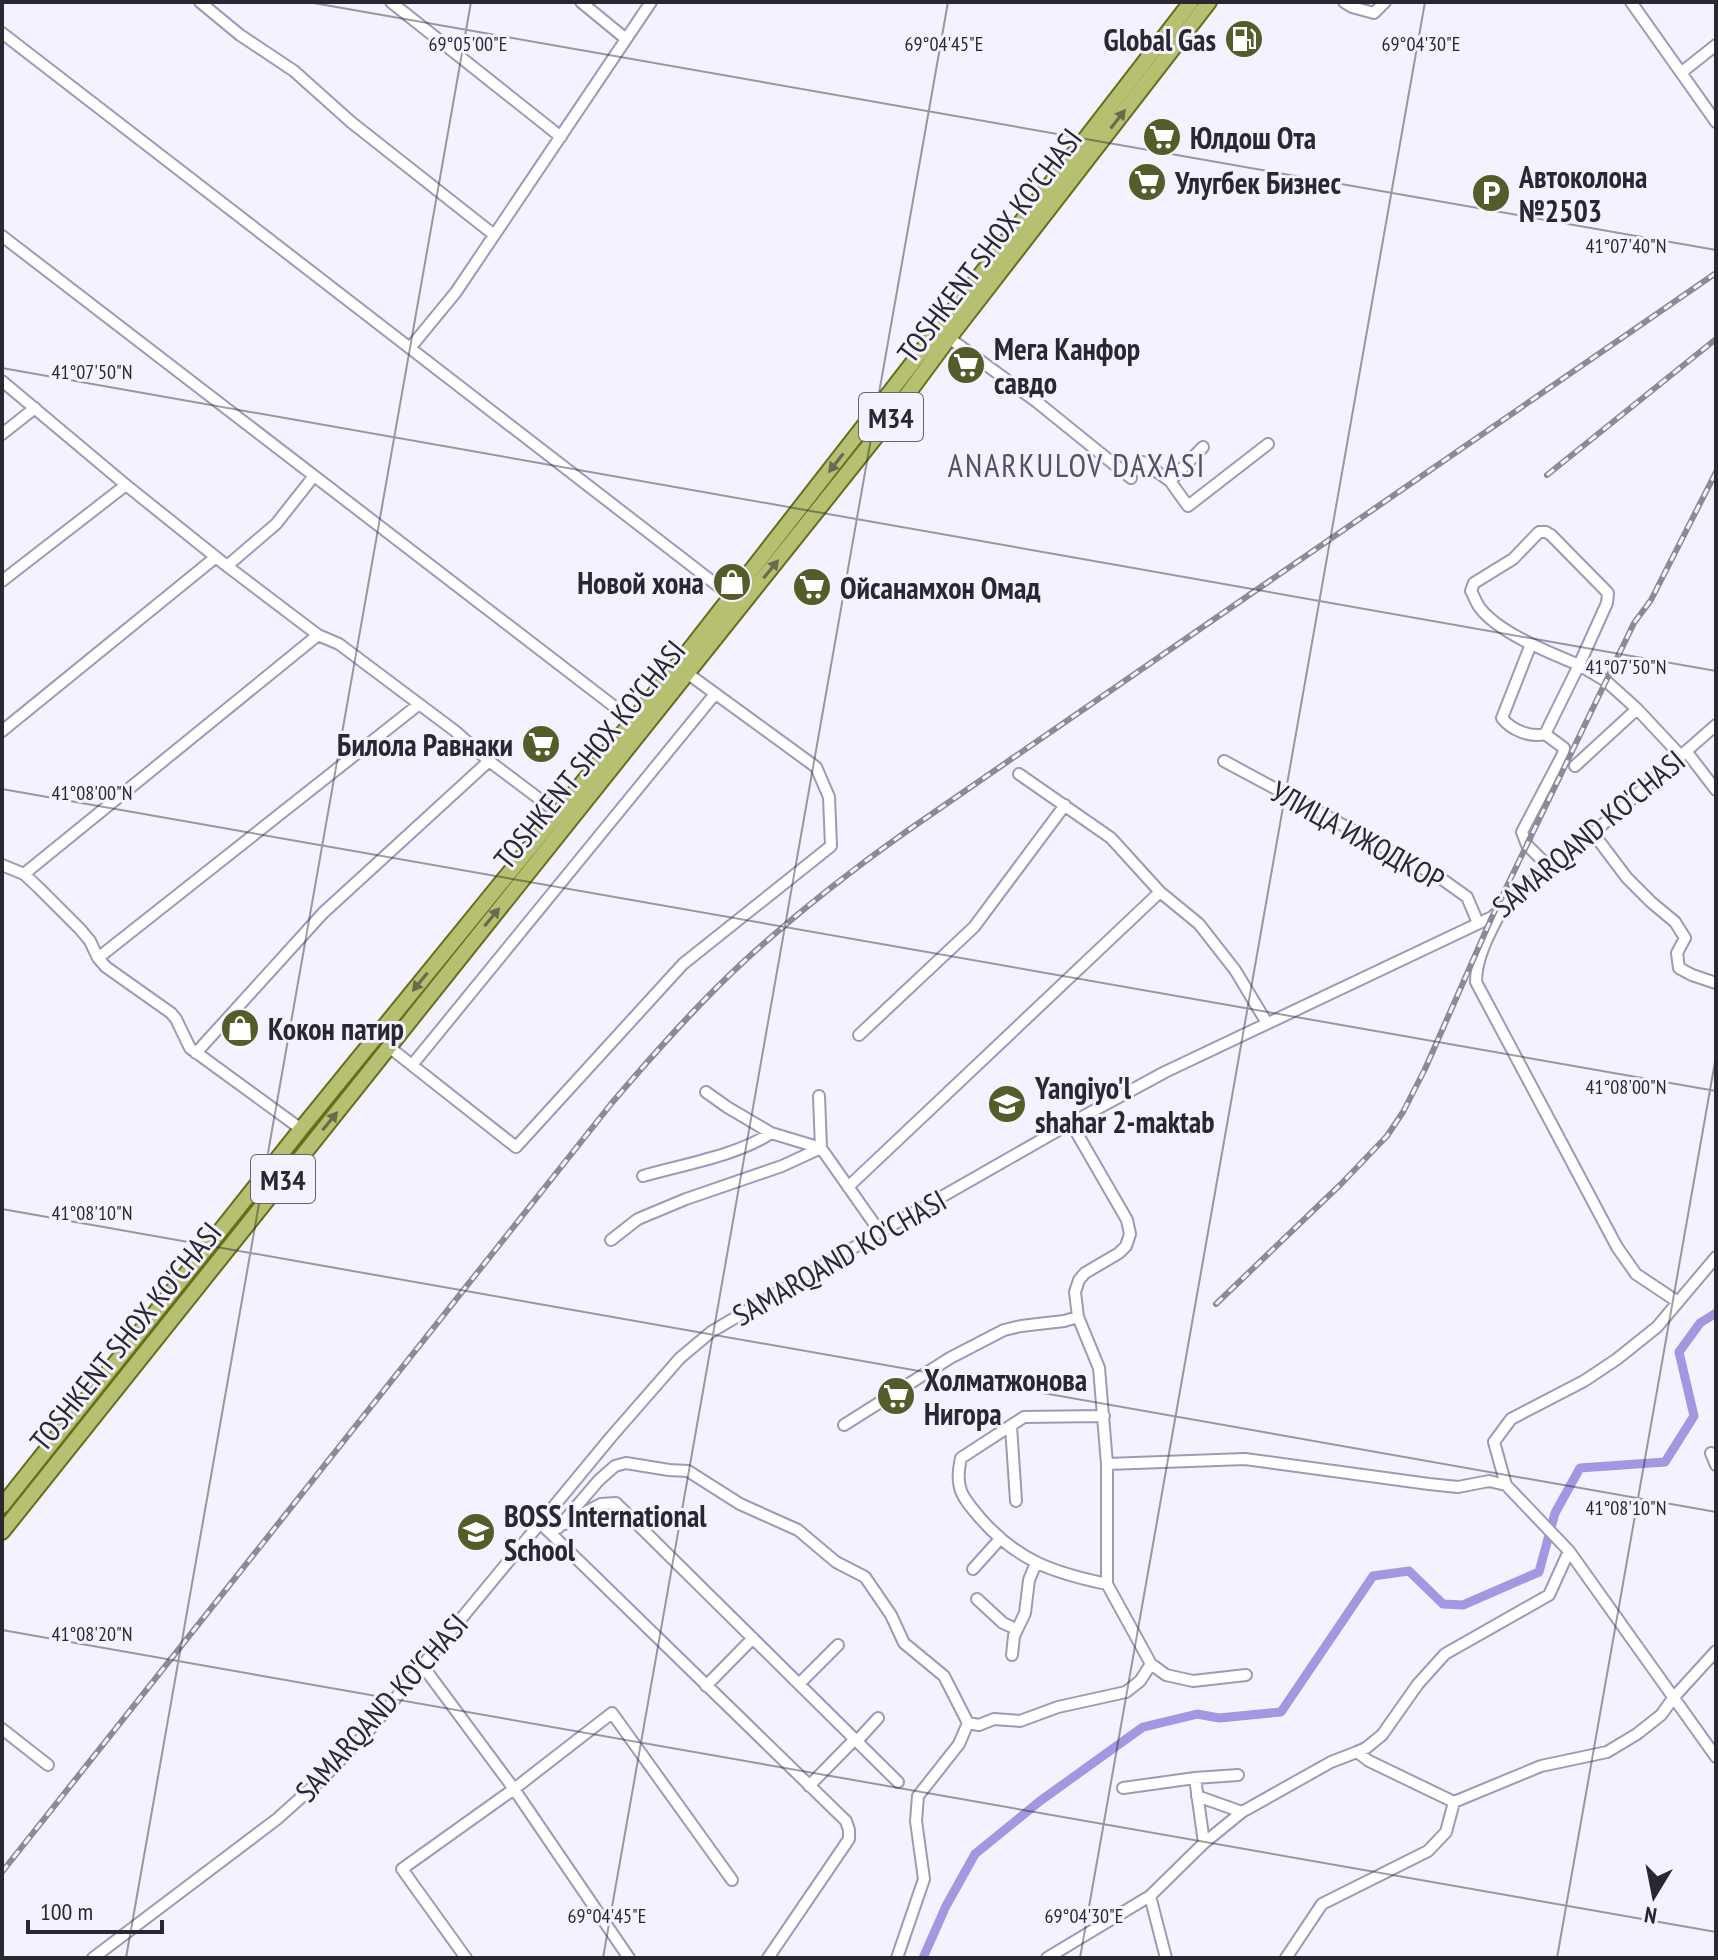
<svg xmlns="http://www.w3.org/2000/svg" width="1718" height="1960" viewBox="0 0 1718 1960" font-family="'PT Sans Narrow',sans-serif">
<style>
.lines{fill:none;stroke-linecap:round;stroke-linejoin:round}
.canal{stroke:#a298e1;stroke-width:9}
.minor-casing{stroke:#9d9ab7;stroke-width:14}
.major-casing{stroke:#666e1e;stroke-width:18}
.minor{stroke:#fff;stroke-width:10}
.major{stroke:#b7bf71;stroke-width:14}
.rail-casing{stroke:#8b8a95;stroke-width:6}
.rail{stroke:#f3f2fe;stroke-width:3;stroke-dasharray:9;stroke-linecap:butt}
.oneway{fill:#686b4e}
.ticks{fill:none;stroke:#282732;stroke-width:2;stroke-opacity:0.45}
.labels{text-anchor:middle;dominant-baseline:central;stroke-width:6;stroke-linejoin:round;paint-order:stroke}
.shield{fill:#f3f2fe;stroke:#65646f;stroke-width:2}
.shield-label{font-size:28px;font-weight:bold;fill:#282732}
.poi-label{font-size:30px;font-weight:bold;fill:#282732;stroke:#f3f2fe;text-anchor:start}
.street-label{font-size:30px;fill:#282732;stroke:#f3f2fe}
.neighbourhood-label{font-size:32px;letter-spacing:2px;fill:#535069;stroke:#f3f2fe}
.ticks-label{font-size:20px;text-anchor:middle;fill:#282732;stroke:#f3f2fe;stroke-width:6;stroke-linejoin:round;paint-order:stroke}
</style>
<rect width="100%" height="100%" fill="#f3f2fe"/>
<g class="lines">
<path class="canal" d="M923,1958L946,1906L975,1854L1040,1801L1143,1727L1197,1714L1219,1718L1281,1712L1373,1576L1409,1571L1443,1604L1463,1605L1539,1572L1555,1513L1580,1468L1665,1462L1694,1416L1679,1352L1700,1323L1716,1313"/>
<g class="minor-casing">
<path id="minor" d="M200,2L240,35L294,71L351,122L493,234
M391,2L561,137
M581,2L626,39
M1344,2L1352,7L1374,13L1385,2
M1631,2L1716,122
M2,33L731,596
M1682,72L1716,45
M2,236L633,721
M949,338L1037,402L1131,478
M410,348L456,292L651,2
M2,381L126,485L227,566L318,635L339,644L455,731L489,761L558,813
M2,434L35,408
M1203,447L1170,481L1188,506L1268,444
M1143,462L1170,481
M1539,532H1546L1551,535L1608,593L1607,603L1579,665C1550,653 1499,633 1480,608C1476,603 1474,596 1471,591L1474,583L1513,559Z
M227,566L276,524L314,476
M2,581L126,485
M1531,644L1502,718C1511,730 1531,738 1545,734L1579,665L1606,681L1637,709L1681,756
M2,731L216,557
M1545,734L1564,748L1563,754L1522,832L1527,845L1549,867
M1686,751L1716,790
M1224,761L1439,877L1467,897L1478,923
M1575,766L1637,709
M1019,774L1111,838L1160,892L1199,924L1235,970L1267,1023
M1593,833L1627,878L1651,902L1675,922L1685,938L1677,953L1679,968L1692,975L1716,983
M2,865L24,874L39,888L80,929L90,941L98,958L106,967L171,1013L176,1019L190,1048L301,1129
M24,874L318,635
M1500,913C1489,934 1476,958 1476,982L1617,1247L1636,1274L1678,1302
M98,958L418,705
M859,1035L974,927L1065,805
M389,1047L516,1147L683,964L831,846L829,797L816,767L687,673
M196,1053L323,913L489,761
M412,1065L715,694
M706,1092L727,1107L771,1133L821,1148
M819,1096L821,1148L880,1232
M1071,1123L1127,1220L1130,1234L1126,1246L1119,1253L1085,1273L1079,1280L1075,1292L1078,1317L1099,1368L1107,1464V1584L1151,1664L1166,1675L1193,1681L1246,1675
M643,1176C681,1165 739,1155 771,1133
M848,1187L1160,892
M611,1240L638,1219L686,1199L782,1166L821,1148
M1716,1257L1657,1327L1617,1359L1584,1381L1511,1419L1494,1442L1506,1485L1569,1551L1716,1757
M1104,1416L1024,1417L961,1458C954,1488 962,1497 981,1519C1018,1561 1054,1573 1107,1584
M844,1425L950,1358L1004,1330L1021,1326L1064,1321L1078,1317
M1011,1426L1016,1501
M1711,1453L1716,1465
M1107,1464L1245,1459L1429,1484L1458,1487L1489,1481L1506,1485
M540,1523L846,1821L849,1830V1839L768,1958
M564,1524L601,1504L616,1503L898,1782
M558,1528L599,1480L615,1466L626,1463L669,1470L688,1471L740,1504L798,1530L836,1562L865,1577L891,1615L904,1643L944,1676L968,1723L959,1744L918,1796L916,1821L924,1879L897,1958
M973,1569L1000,1539
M977,1599L1003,1623L1016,1629
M1012,1655L1014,1636L1025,1613L1029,1580L1036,1563
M422,1665L514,1789L629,1958
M799,1684L838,1645
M706,1686L753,1638
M968,1723L979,1725L994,1719L1020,1721L1058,1707L1126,1692L1140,1681L1151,1664
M2,1729L48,1765
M857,1741L878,1718
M1357,1752L1366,1748L1382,1735L1418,1684L1445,1654L1549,1595L1569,1551
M1195,1778L1204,1843
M809,1786L855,1739
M1123,1788L1195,1778L1238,1775
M1197,1796L1242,1812
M93,1958L277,1819L325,1776L371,1728L611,1437L680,1358L711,1332L880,1232L1071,1123L1165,1072L1492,917L1549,867L1593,833L1716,725
M466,1958L402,1869L514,1789L612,1713L732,1880
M1047,1958L1150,1896
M1166,1958L1150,1896L1204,1843L1242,1812L1331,1762L1357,1752L1369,1761L1454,1802L1541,1766L1607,1752L1637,1734L1661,1715L1674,1697L1716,1651
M1286,1958L1322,1904L1428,1851L1446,1832L1454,1802"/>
</g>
<g class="major-casing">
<path id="major" d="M2,1506L301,1129L666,680L877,409L1191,2
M2,1532L875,438L949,338L1209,2"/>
</g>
<use href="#minor" class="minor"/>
<use href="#major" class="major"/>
<g class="rail-casing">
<path id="rail" d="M1547,475L1716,339
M1216,1304L1341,1184L1387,1136L1403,1112L1425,1069L1492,917L1634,623L1651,600L1716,472
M2,1872L611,1104C652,1056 694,1008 740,965C793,916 849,872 907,831L1716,273"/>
</g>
<use href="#rail" class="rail"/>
</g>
<defs><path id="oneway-solid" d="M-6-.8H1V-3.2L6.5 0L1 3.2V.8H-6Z" transform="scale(2)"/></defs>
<g class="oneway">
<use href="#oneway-solid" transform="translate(1118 119) rotate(-52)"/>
<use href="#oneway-solid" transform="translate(836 463) rotate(128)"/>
<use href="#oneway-solid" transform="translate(771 569) rotate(-51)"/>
<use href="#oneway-solid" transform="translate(492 917) rotate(-51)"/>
<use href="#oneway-solid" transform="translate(420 982) rotate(129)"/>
<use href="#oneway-solid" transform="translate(330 1121) rotate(-51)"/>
</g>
<path class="ticks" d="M308,2L1716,250M2,368L1716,671M2,789L1716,1091M2,1209L1716,1512M2,1630L1716,1932M126,1958L471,2M603,1958L948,2M1080,1958L1425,2M1557,1958L1716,1056"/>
<defs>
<g id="fuel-disc" transform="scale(2)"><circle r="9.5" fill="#555c2a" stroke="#f3f2fe"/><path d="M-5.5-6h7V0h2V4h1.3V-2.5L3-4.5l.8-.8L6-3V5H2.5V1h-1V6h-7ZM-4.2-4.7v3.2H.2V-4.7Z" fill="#fff"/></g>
<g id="supermarket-disc" transform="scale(2)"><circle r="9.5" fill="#555c2a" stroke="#f3f2fe"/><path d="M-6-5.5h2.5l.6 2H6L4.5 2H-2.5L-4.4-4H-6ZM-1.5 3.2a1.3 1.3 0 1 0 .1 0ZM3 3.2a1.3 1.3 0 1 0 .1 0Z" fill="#fff"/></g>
<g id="parking-disc" transform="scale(2)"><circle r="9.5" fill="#555c2a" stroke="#f3f2fe"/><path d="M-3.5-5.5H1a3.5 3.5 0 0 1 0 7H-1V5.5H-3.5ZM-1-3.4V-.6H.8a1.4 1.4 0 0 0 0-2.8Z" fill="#fff"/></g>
<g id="shop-disc" transform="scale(2)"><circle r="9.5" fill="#555c2a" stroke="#f3f2fe"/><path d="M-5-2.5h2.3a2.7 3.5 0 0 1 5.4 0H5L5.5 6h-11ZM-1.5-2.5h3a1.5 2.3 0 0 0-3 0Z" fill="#fff"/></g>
<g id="school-disc" transform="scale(2)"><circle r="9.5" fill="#555c2a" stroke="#f3f2fe"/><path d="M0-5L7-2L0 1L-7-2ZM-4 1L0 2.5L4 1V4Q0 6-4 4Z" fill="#fff"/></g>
</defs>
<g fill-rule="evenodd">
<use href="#fuel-disc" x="1244" y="39"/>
<use href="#supermarket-disc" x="1162" y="137"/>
<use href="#supermarket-disc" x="1147" y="182"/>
<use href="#parking-disc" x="1491" y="193"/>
<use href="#supermarket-disc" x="966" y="365"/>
<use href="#shop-disc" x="732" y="582"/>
<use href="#supermarket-disc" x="812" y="587"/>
<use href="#supermarket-disc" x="541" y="744"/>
<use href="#shop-disc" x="240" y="1028"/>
<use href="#school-disc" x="1007" y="1104"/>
<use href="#supermarket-disc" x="896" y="1396"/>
<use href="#school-disc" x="476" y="1532"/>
</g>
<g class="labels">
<g class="shield">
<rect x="859" y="393" width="64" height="48" rx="6"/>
<rect x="251" y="1155" width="64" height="48" rx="6"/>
</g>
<g class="shield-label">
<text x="891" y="417">M34</text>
<text x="283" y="1179">M34</text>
</g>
<g class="poi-label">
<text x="1216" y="39" text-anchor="end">Global Gas</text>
<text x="1190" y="137">Юлдош Ота</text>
<text x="1519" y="176">Автоколона<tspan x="1519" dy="34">№2503</tspan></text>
<text x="1175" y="182">Улугбек Бизнес</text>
<text x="994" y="348">Мега Канфор<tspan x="994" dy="34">савдо</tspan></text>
<text x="704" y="582" text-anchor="end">Новой хона</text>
<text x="840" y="587">Ойсанамхон Омад</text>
<text x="513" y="744" text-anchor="end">Билола Равнаки</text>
<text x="268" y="1028">Кокон патир</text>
<text x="1035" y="1087">Yangiyo'l<tspan x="1035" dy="34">shahar 2-maktab</tspan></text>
<text x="924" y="1379">Холматжонова<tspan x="924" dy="34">Нигора</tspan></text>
<text x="504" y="1515">BOSS International<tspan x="504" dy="34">School</tspan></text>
</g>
<g class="street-label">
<text transform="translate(989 245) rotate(-53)">TOSHKENT SHOX KO'CHASI</text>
<text transform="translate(589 754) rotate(-51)">TOSHKENT SHOX KO'CHASI</text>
<text transform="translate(1588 833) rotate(-40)">SAMARQAND KO'CHASI</text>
<text transform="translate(1358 835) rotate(29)">УЛИЦА ИЖОДКОР</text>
<text transform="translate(839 1257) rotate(-30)">SAMARQAND KO'CHASI</text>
<text transform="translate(125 1336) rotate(-51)">TOSHKENT SHOX KO'CHASI</text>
<text transform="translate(381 1707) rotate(-48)">SAMARQAND KO'CHASI</text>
</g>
<g class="neighbourhood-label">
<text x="1077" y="465">ANARKULOV DAXASI</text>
</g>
</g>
<g class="ticks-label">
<text x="468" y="51">69°05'00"E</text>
<text x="944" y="51">69°04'45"E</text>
<text x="1421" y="51">69°04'30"E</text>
<text x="1626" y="253">41°07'40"N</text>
<text x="92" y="379">41°07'50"N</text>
<text x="1626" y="674">41°07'50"N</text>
<text x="92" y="800">41°08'00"N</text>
<text x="1626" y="1094">41°08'00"N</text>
<text x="92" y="1220">41°08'10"N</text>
<text x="1626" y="1515">41°08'10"N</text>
<text x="92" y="1641">41°08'20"N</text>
<text x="607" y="1923">69°04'45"E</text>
<text x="1084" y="1923">69°04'30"E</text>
</g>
<rect width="1718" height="1960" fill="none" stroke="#282732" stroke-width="8"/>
<g transform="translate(1654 1896) rotate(190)" stroke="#f3f2fe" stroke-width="6" paint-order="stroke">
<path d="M0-6L14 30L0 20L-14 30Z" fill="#282732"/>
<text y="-12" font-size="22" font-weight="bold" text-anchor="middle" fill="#282732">N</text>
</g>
<path d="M28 1920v12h134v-12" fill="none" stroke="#282732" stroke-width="4"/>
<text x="40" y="1920" font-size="24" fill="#282732" stroke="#f3f2fe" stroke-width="6" paint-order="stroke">100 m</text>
</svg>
